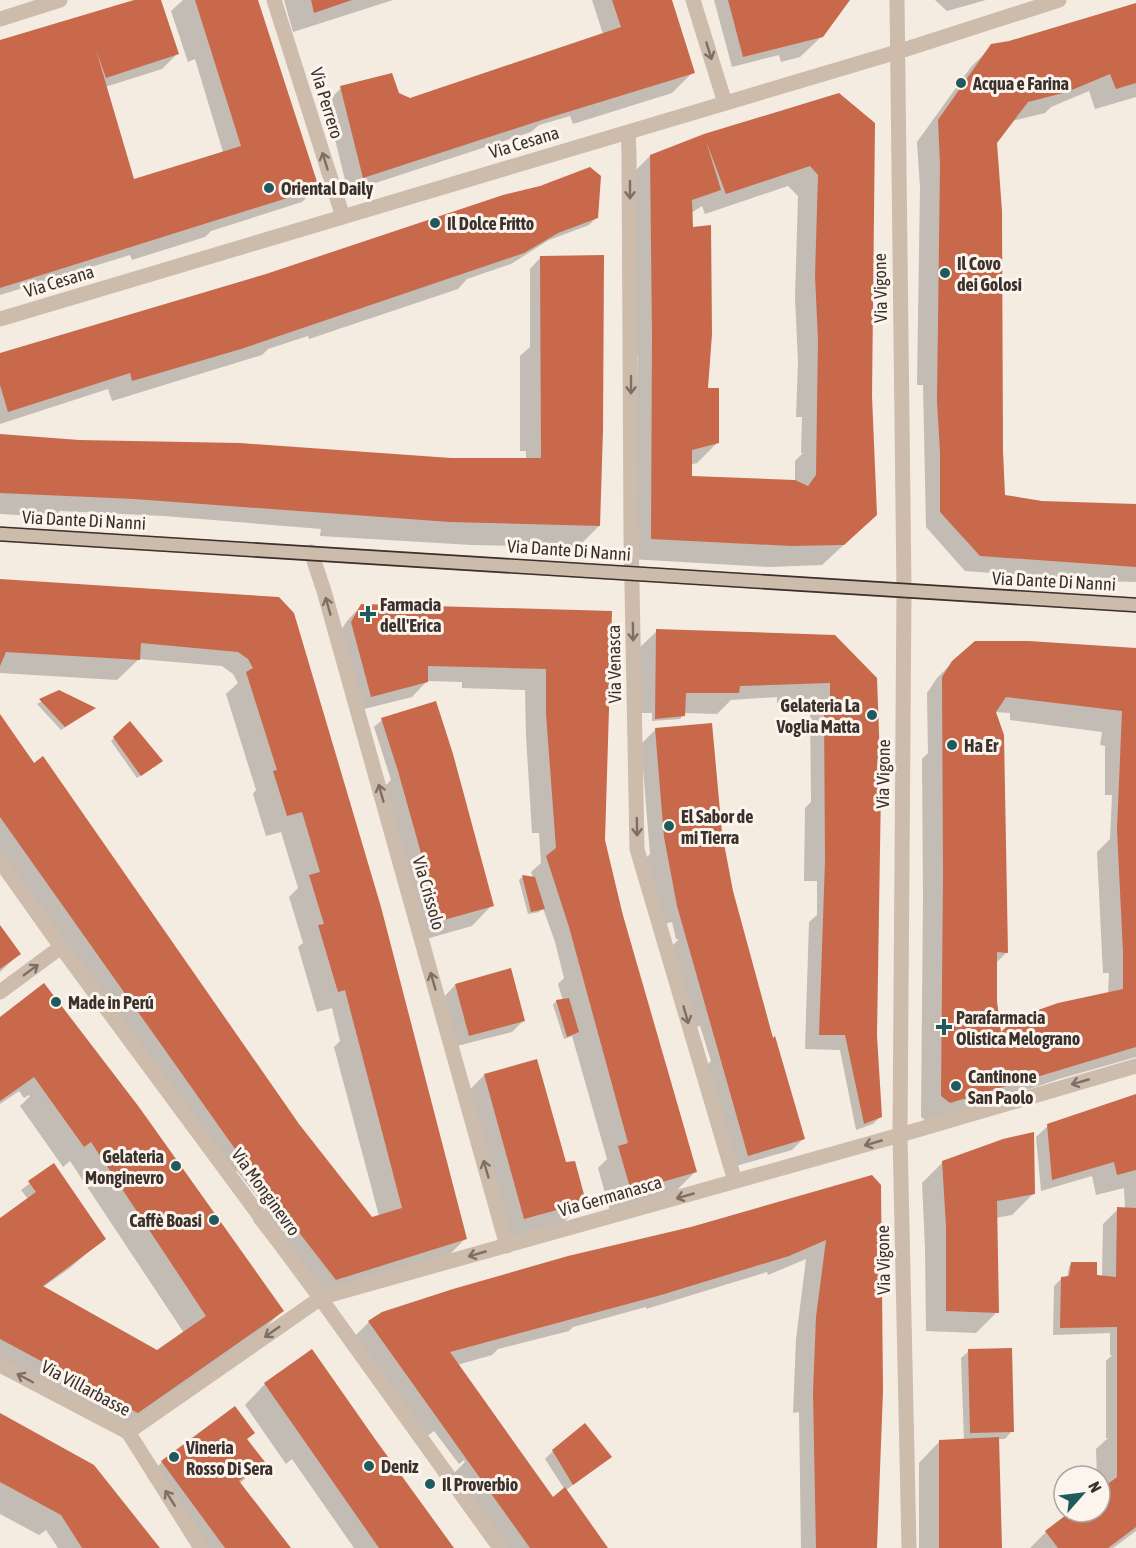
<svg xmlns="http://www.w3.org/2000/svg" width="1136" height="1548" viewBox="0 0 1136 1548" font-family="'Asap Condensed',sans-serif">
<style>
.shadow{fill:#0003;fill-rule:evenodd}
.building{fill:#c8694b;fill-rule:evenodd}
.lines{fill:none;stroke-linecap:round;stroke-linejoin:round}
.minor{stroke:#cdbbac;stroke-width:15}
.tram{stroke:#3b302b;stroke-width:1.5}
.oneway{stroke:#7d6f65}
.poi-dot{fill:#1f5a5e;stroke:#fbf5ee;stroke-width:2}
.labels{text-anchor:middle;dominant-baseline:central;stroke-width:6;stroke-linejoin:round;paint-order:stroke}
.poi-label{font-size:18px;font-weight:bold;fill:#3b302b;stroke:#fbf5ee;text-anchor:start}
.street-label{font-size:18px;fill:#3b302b;stroke:#fbf5ee}
</style>
<rect width="100%" height="100%" fill="#f4ebe1"/>
<path class="shadow" d="M139,0H160L177,54L162,69L105,87L134,182L223,152L195,59L188,62L171,11L183,0H257L317,187L302,202L211,231L205,237L132,260L130,255L0,295V42Z
M284,0H393L293,32Z
M592,0H671L693,72L672,93L573,124L570,116L539,125L531,132L348,192L326,103L341,88L398,94L410,100L603,34Z
M714,0H848L822,36L800,57L781,62L779,55L732,67Z
M935,0H986L947,11Z
M1136,4V97L1095,109L1089,91L1051,107L1045,113L1012,121L996,142L1004,496L1042,503L1136,506V582L1102,581L1096,586L1017,581L1018,575L965,571L926,527L923,385H917L920,187L917,142L971,67L992,46L1009,43Z
M874,124L871,396L876,515L822,565L769,567L630,559L638,355H632L629,177L650,156L704,135ZM788,186L798,196L795,298L798,362L796,417H802L801,453H803L795,461V482L687,478L690,465L697,463L718,442L707,387L691,213L702,206L705,214Z
M597,217L589,225L549,240L511,264L467,279L458,289L309,339L308,336L268,349L262,355L112,401L108,389L0,424V354Z
M541,257L599,526L578,547L472,545L320,536L321,529L164,516L60,511L54,517L0,514V435L78,442L451,459L526,460V451H520V356L530,347V269Z
M0,581L278,599L465,1239L444,1260L315,1300L253,1221L266,1208L237,1171L229,1177L0,867V716L297,1124L372,1218L379,1216L334,1047L340,1041L332,1008L317,1012L298,947L303,943L289,897L298,888L281,832L266,836L253,794L256,790L226,694L238,683L233,674L222,666L139,659L117,680L0,673Z
M362,605L610,613L604,840L631,947L695,1172L674,1193L610,1211L598,1168L607,1159L572,1036L564,1039L553,1005L556,1001H563L558,984L564,978L555,942L543,908L539,912L528,914L519,880L522,877L533,878L531,872L541,863L539,833H532L526,736L525,690L462,688V682L427,681L412,697L356,711L336,638L347,621Z
M657,631L835,637L876,1035L881,1116L873,1124L856,1130L840,1050L805,1049L809,922L817,915V881H804L805,808L811,802L810,703H777V697L731,700L717,714L684,713L680,719L652,721V713H635L636,651Z
M1136,650V1057L1059,1079L929,1123L921,1117L923,896L922,759L928,753L927,693L937,678L953,662ZM994,712L1010,713V720L1102,732L1100,745L1105,746V795H1112L1110,839L1097,852L1103,973H1109L1108,994L999,1036L996,1001L995,964L1007,952Z
M59,692L90,711L61,730L37,704Z
M382,720L492,905L472,926L419,941L378,793L391,780L374,727Z
M130,723L157,765L137,778L111,741Z
M656,729L720,832L732,893L772,1041L803,1139L792,1150L736,1166L707,1065L711,1061L700,1026L691,1028L673,945L679,939H676L672,922L656,926L644,860L650,854L641,744Z
M0,927L19,954L0,972Z
M455,985L524,1020L512,1032L457,1046L444,997Z
M0,1019L282,1311L261,1332L116,1433L0,1371V1220L28,1199L21,1190L53,1166L104,1238L70,1268L43,1287L157,1352L184,1333L70,1161L63,1167L20,1106L30,1096L29,1095L24,1098L19,1091L0,1104Z
M484,1075L585,1201L564,1222L503,1239L464,1096Z
M1136,1095V1531L1113,1548H1030L1046,1532L1073,1512H1100V1476H1097L1096,1449L1108,1438H1106V1361L1112,1355H1110V1333L1053,1335L1054,1286L1062,1278H1067L1069,1267L1072,1263L1096,1276L1102,1277L1103,1224L1118,1209H1125L1124,1188L1096,1195L1092,1176L1041,1191L1036,1137L1048,1126Z
M943,1162L1033,1194L1012,1215L995,1218L997,1312L976,1333L926,1331L925,1248L922,1183Z
M872,1177L875,1548H801L799,1412L793,1413L796,1339L806,1259L768,1275L767,1272L646,1309V1307L573,1327L569,1331L498,1349L492,1355L457,1365L552,1499L565,1490L545,1459L553,1451L610,1457L566,1490L606,1548H494L447,1480L465,1462L464,1460L459,1464L434,1431L419,1442L348,1343L369,1322L382,1313Z
M969,1351L1012,1431L1005,1439H998L1000,1548H919V1463L939,1442L964,1441L961,1358Z
M265,1384L454,1548H354L292,1459L286,1464L245,1405Z
M0,1414L158,1548H58L46,1530L39,1535L0,1514Z
M246,1439L263,1462L239,1484L288,1548H206L147,1477L162,1462Z"/>
<path class="building" d="M134,0H161L179,54L106,78L96,50L134,179L241,146L195,0H258L319,188L0,288V40Z
M311,0H352L314,13Z
M612,0H672L695,73L548,118L363,178L340,86L392,73L399,93L410,98L621,27Z
M728,0H850L823,37L743,57Z
M1136,3V83L1116,89L1110,74L1067,92L1028,102L997,143L1002,211L1003,452L1005,495L1042,501L1136,504V567L980,556L940,512V452L937,401L940,165L938,120L991,44L1009,41Z
M839,93L875,123L872,396L877,515L844,545L791,546L651,539L652,335L650,155L704,134ZM706,141L726,194L810,166L818,175L815,276L818,340L816,475L808,486L795,480L692,476V450L719,443V388H708L712,334L711,225L693,227L692,200L721,190Z
M590,167L601,176L598,218L558,233L524,253L241,349L132,381L130,373L8,412L0,385V353L266,274L503,195L540,186Z
M604,255L603,430L600,526L450,522L134,499L0,493V434L79,440L240,443L451,458H541L540,256Z
M0,579L279,597L294,613L381,907L467,1239L336,1280L245,1163L0,817V714L34,763L43,756L299,1124L372,1217L402,1208L345,990L338,992L318,925L324,924L309,875L320,872L302,812L287,816L273,771L277,770L246,672L253,668L248,659L238,652L141,643L140,660L6,652L0,666Z
M361,604L612,611L605,840L622,912L697,1172L631,1191L618,1146L628,1143L569,927L546,856L556,848L546,714V669L428,666V682L371,697L351,622Z
M656,629L835,635L877,678L881,787L877,1036L882,1117L864,1124L845,1035H819L825,861L824,702H830V683L740,686L739,693H686L685,716L655,719Z
M975,641H1029L1136,648V1047L950,1103L941,1096L943,874L942,677L952,661ZM1006,697L1122,711L1117,830L1123,952V989L1058,1003L1015,1018L1001,1032L997,1001V952L1008,953L1004,735L996,712Z
M59,690L96,708L65,727L39,699Z
M436,701L453,754L494,906L440,921L398,771L381,718Z
M130,721L163,761L141,776L113,737Z
M712,723L722,833L733,891L773,1038L775,1036L805,1139L748,1156L677,906L664,837L655,728Z
M522,875L535,877L545,909L531,912Z
M0,925L21,954L0,969Z
M511,968L525,1021L469,1036L455,984Z
M44,983L139,1107L284,1311L138,1413L0,1339V1218L36,1192L28,1181L54,1163L106,1239L43,1286L157,1350L206,1316L91,1142L84,1147L34,1077L0,1101V1017Z
M569,998L579,1032L567,1037L556,1000Z
M537,1059L566,1162L575,1161L586,1202L524,1219L484,1074Z
M1136,1094V1170L1117,1175L1114,1162L1052,1180L1047,1124Z
M1034,1132L1035,1194L997,1201L999,1313L946,1311V1226L942,1161L1003,1139Z
M872,1175L881,1185L883,1391L877,1548H816L813,1392L816,1317L826,1240L789,1256L661,1295L450,1352L553,1497L565,1487L608,1548H530L368,1321L382,1312L453,1289L568,1256L691,1227Z
M1117,1207L1136,1208V1527L1108,1548H1058L1045,1531L1070,1512H1100V1490L1117,1477V1327L1060,1328L1061,1277L1069,1276L1071,1262H1097V1275L1116,1277Z
M1012,1348L1014,1432L970,1433L968,1349Z
M312,1349L375,1439L454,1548H379L264,1383Z
M235,1406L255,1433L247,1439L265,1462L239,1481L291,1548H225L161,1461Z
M0,1413L94,1465L160,1548H82L61,1515L0,1482Z
M585,1423L612,1457L573,1485L552,1450Z
M999,1437L1002,1548H939V1440Z"/>
<g class="lines">
<path class="minor" d="M274,0L343,217
M693,0L725,103
M897,0L904,590L900,1135L909,1548
M0,19L60,0
M628,132L629,152L631,533L637,849L735,1181
M0,319L897,52L1059,0
M0,534L1136,605
M311,552L324,591L507,1246
M0,861L61,947L321,1299L500,1548
M0,992L61,947
M0,1365L128,1432L201,1548
M128,1432L315,1302L326,1296L900,1135L1136,1066"/>
<path class="tram" d="M0,527L1136,598
M0,541L1136,612"/>
</g>
<defs><path id="oneway-shaft" d="M-6 0H5M1.5-3L5.5 0L1.5 3" fill="none" stroke-width="1.6" stroke-linecap="round" stroke-linejoin="round" transform="scale(1.5)"/></defs>
<g class="oneway">
<use href="#oneway-shaft" transform="translate(709 51) rotate(73)"/>
<use href="#oneway-shaft" transform="translate(325 161) rotate(-107)"/>
<use href="#oneway-shaft" transform="translate(630 190) rotate(90)"/>
<use href="#oneway-shaft" transform="translate(631 385) rotate(90)"/>
<use href="#oneway-shaft" transform="translate(328 606) rotate(-106)"/>
<use href="#oneway-shaft" transform="translate(633 632) rotate(89)"/>
<use href="#oneway-shaft" transform="translate(381 793) rotate(-106)"/>
<use href="#oneway-shaft" transform="translate(637 827) rotate(89)"/>
<use href="#oneway-shaft" transform="translate(31 970) rotate(-36)"/>
<use href="#oneway-shaft" transform="translate(433 981) rotate(-106)"/>
<use href="#oneway-shaft" transform="translate(686 1015) rotate(74)"/>
<use href="#oneway-shaft" transform="translate(1080 1082) rotate(164)"/>
<use href="#oneway-shaft" transform="translate(873 1143) rotate(164)"/>
<use href="#oneway-shaft" transform="translate(486 1169) rotate(-106)"/>
<use href="#oneway-shaft" transform="translate(685 1196) rotate(164)"/>
<use href="#oneway-shaft" transform="translate(477 1254) rotate(164)"/>
<use href="#oneway-shaft" transform="translate(272 1332) rotate(145)"/>
<use href="#oneway-shaft" transform="translate(25 1378) rotate(-152)"/>
<use href="#oneway-shaft" transform="translate(170 1498) rotate(-122)"/>
</g>
<g class="poi-dot">
<circle cx="961" cy="83" r="6"/>
<circle cx="269" cy="188" r="6"/>
<circle cx="435" cy="223" r="6"/>
<circle cx="945" cy="273" r="6"/>
<path d="M365 605h6v6h6v6h-6v6h-6v-6h-6v-6h6z"/>
<circle cx="872" cy="715" r="6"/>
<circle cx="952" cy="745" r="6"/>
<circle cx="669" cy="826" r="6"/>
<circle cx="56" cy="1002" r="6"/>
<path d="M941 1018h6v6h6v6h-6v6h-6v-6h-6v-6h6z"/>
<circle cx="956" cy="1086" r="6"/>
<circle cx="176" cy="1166" r="6"/>
<circle cx="214" cy="1220" r="6"/>
<circle cx="174" cy="1457" r="6"/>
<circle cx="369" cy="1466" r="6"/>
<circle cx="430" cy="1484" r="6"/>
</g>
<g class="labels">
<g class="poi-label">
<text x="973" y="83">Acqua e Farina</text>
<text x="281" y="188">Oriental Daily</text>
<text x="447" y="223">Il Dolce Fritto</text>
<text x="957" y="263">Il Covo<tspan x="957" dy="21">dei Golosi</tspan></text>
<text x="380" y="604">Farmacia<tspan x="380" dy="21">dell'Erica</tspan></text>
<text x="860" y="705" text-anchor="end">Gelateria La<tspan x="860" dy="21">Voglia Matta</tspan></text>
<text x="964" y="745">Ha Er</text>
<text x="681" y="816">El Sabor de<tspan x="681" dy="21">mi Tierra</tspan></text>
<text x="68" y="1002">Made in Perú</text>
<text x="956" y="1017">Parafarmacia<tspan x="956" dy="21">Olistica Melograno</tspan></text>
<text x="968" y="1076">Cantinone<tspan x="968" dy="21">San Paolo</tspan></text>
<text x="164" y="1156" text-anchor="end">Gelateria<tspan x="164" dy="21">Monginevro</tspan></text>
<text x="202" y="1220" text-anchor="end">Caffè Boasi</text>
<text x="186" y="1447">Vineria<tspan x="186" dy="21">Rosso Di Sera</tspan></text>
<text x="381" y="1466">Deniz</text>
<text x="442" y="1484">Il Proverbio</text>
</g>
<g class="street-label">
<text transform="translate(327 103) rotate(73)">Via Perrero</text>
<text transform="translate(524 142) rotate(-17)">Via Cesana</text>
<text transform="translate(59 281) rotate(-17)">Via Cesana</text>
<text transform="translate(880 288) rotate(-91)">Via Vigone</text>
<text transform="translate(84 520) rotate(3)">Via Dante Di Nanni</text>
<text transform="translate(569 550) rotate(4)">Via Dante Di Nanni</text>
<text transform="translate(1054 581) rotate(3)">Via Dante Di Nanni</text>
<text transform="translate(614 664) rotate(-91)">Via Venasca</text>
<text transform="translate(883 774) rotate(-89)">Via Vigone</text>
<text transform="translate(429 893) rotate(74)">Via Crissolo</text>
<text transform="translate(266 1192) rotate(54)">Via Monginevro</text>
<text transform="translate(610 1196) rotate(-16)">Via Germanasca</text>
<text transform="translate(883 1260) rotate(-91)">Via Vigone</text>
<text transform="translate(86 1388) rotate(28)">Via Villarbasse</text>
</g>
</g>
<g transform="translate(1082 1494) rotate(62)"><circle r="28" fill="#fbf5ee" stroke="#aea6a0" stroke-width="1.5"/>
<path d="M0-4.5L10 22L0 15L-10 22Z" fill="#1f5a5e"/>
<text y="-9" font-size="16" font-weight="bold" text-anchor="middle" fill="#3b302b">N</text>
</g>
</svg>
